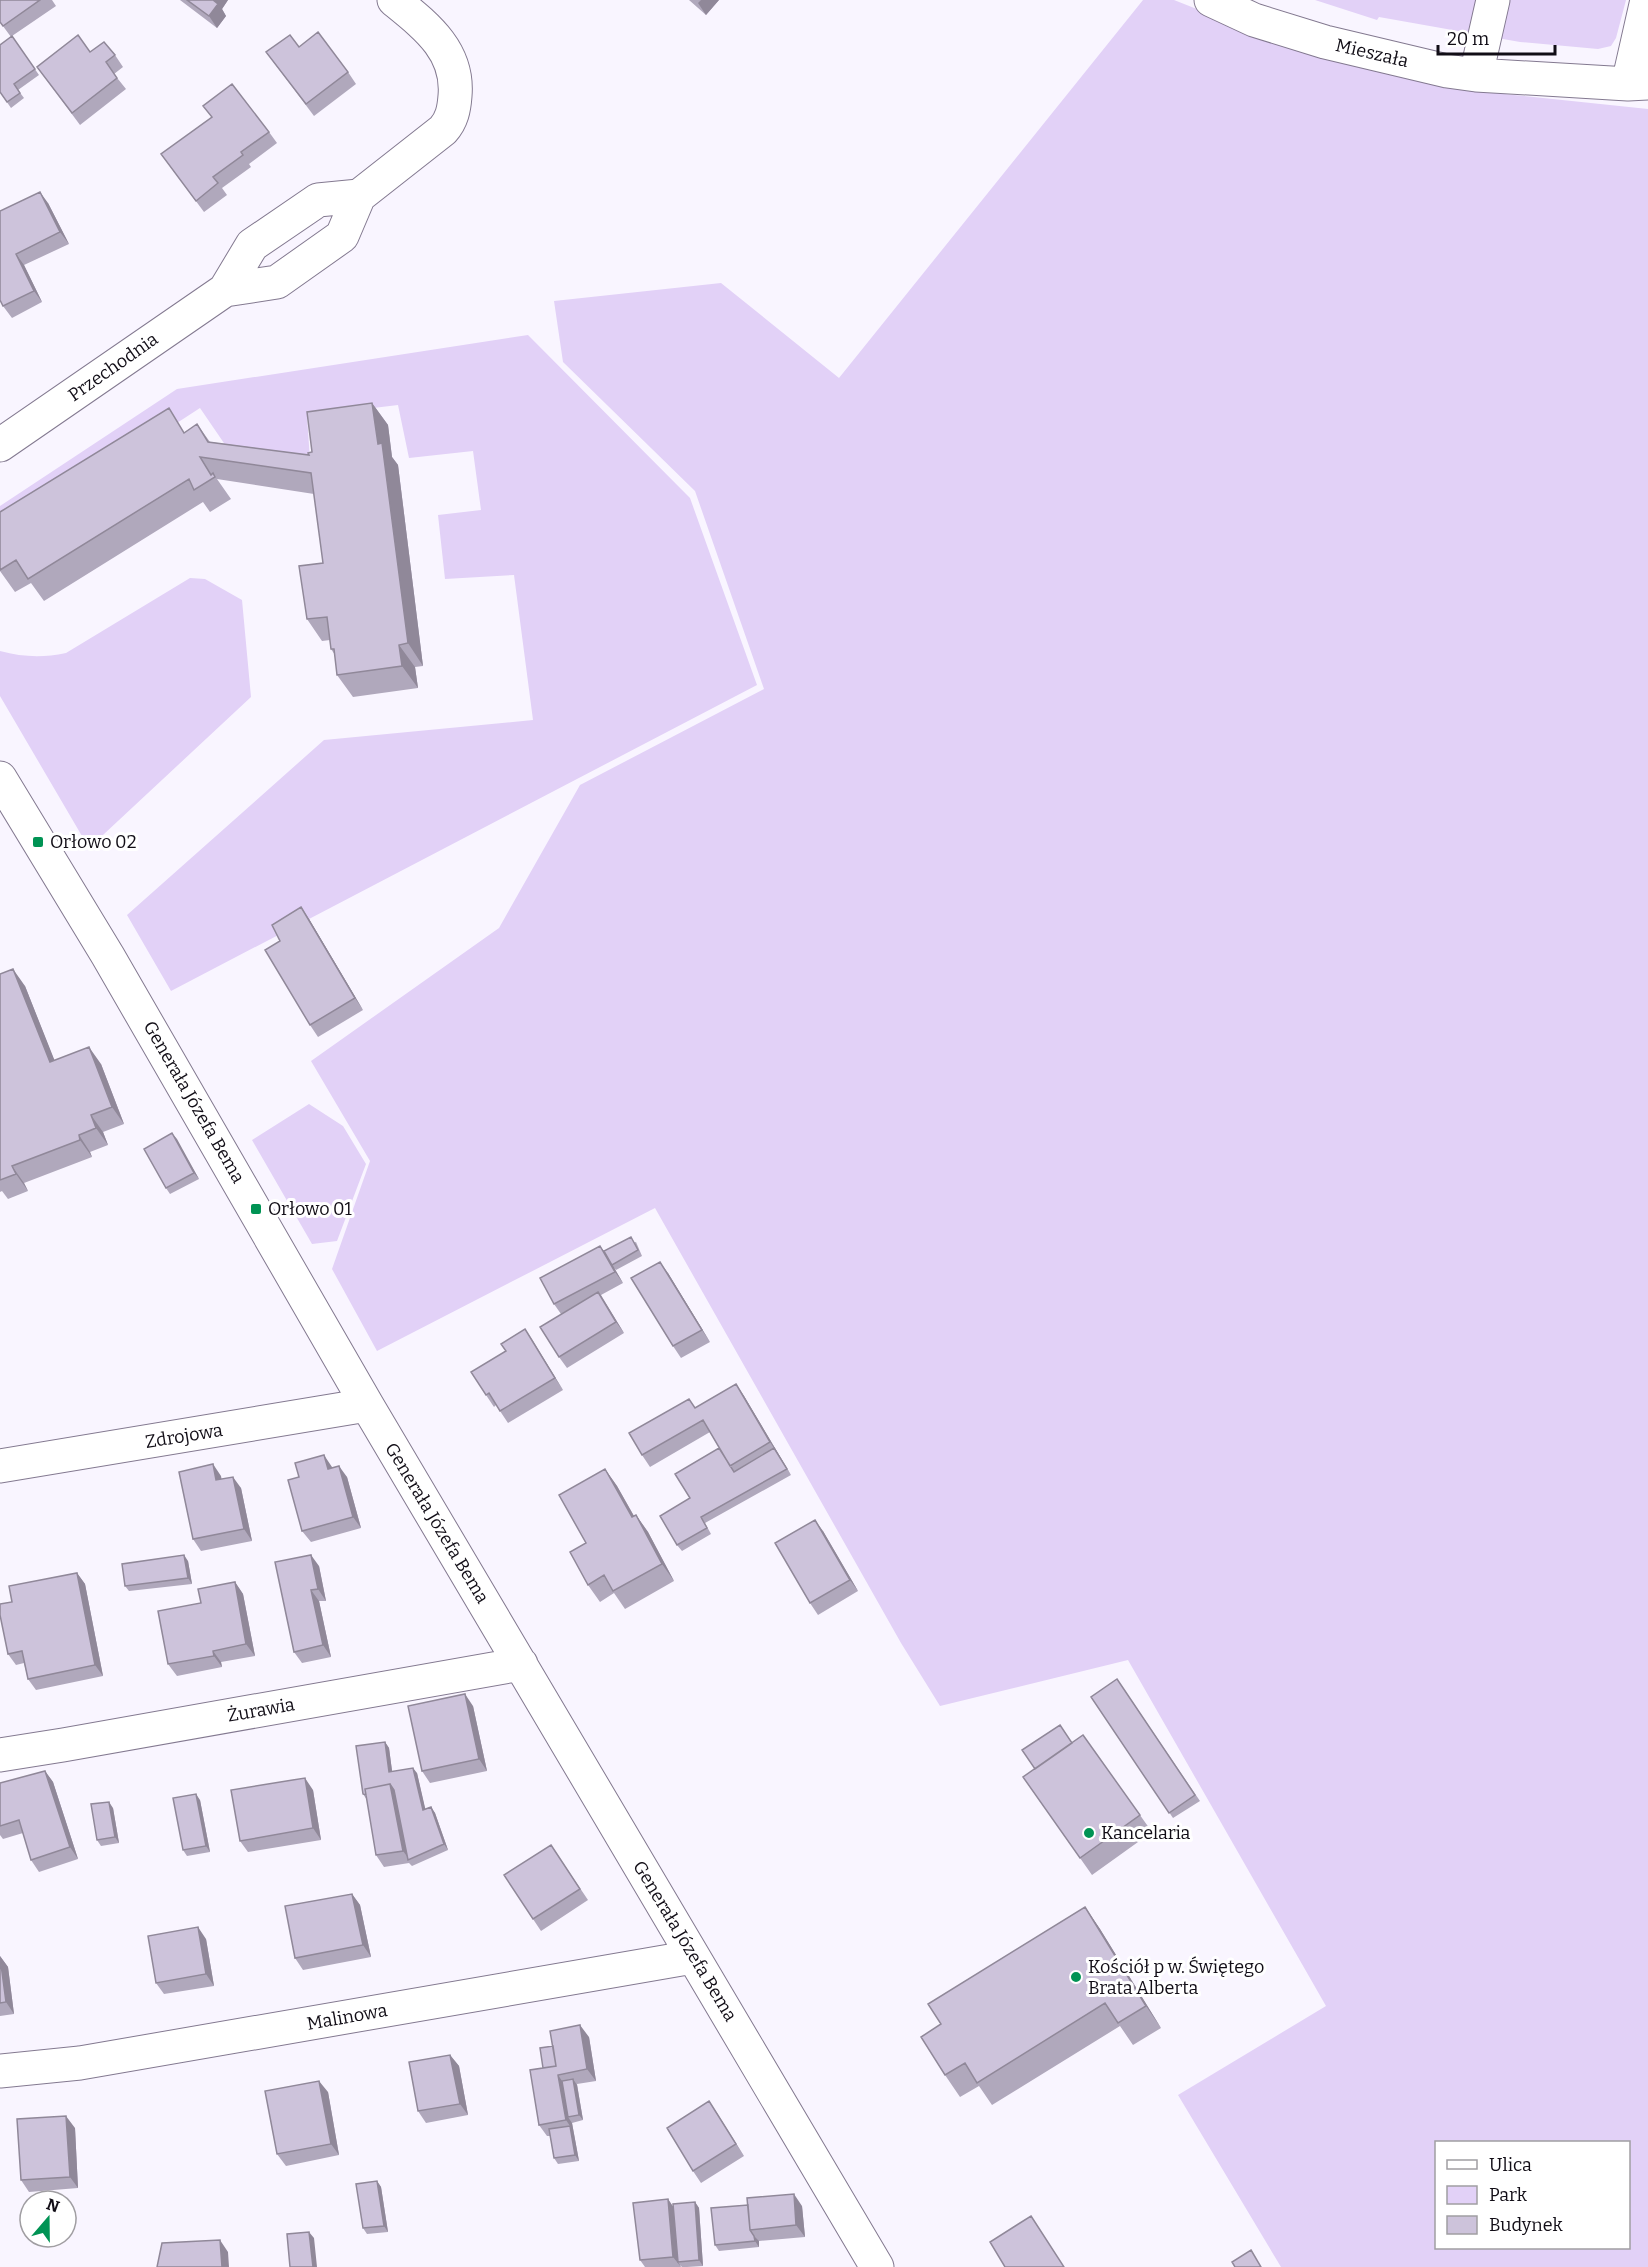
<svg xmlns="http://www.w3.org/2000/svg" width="1648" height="2267" viewBox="0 0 1648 2267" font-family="Bitter,serif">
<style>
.green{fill:#e2d1f7;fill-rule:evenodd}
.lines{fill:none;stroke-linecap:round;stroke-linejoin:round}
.minor-casing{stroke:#837990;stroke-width:35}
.minor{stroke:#fff;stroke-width:33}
.wall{fill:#b0a8bc}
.shaded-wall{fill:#908899}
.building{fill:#cdc3db;stroke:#908899;stroke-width:1.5}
.poi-dot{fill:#009354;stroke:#fff;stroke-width:2}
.labels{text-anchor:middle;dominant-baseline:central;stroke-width:6;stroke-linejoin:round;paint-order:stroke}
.street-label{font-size:18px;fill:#110d16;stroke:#fff}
.poi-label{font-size:18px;fill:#110d16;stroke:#fff;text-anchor:start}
</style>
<rect width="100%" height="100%" fill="#f9f5ff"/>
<path class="green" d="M1143,0H1174L1280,42L1466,90L1648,109V2267H1281L1178,2095L1326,2006L1128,1660L940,1706L901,1643L655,1208L377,1351L332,1269L370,1161L311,1061L499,928L580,785L764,689L695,491L563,362L554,301L721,283L839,378ZM1436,2142H1628V2248H1436Z
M1315,0H1626L1616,38L1611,46L1598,49L1520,42L1379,17L1377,20Z
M528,335L690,498L757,685L171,991L127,915L324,740L533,720L514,575L445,579L438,515L481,510L473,451L409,458L398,405L307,416L310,460L228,449L200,408L0,538V506L177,389Z
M190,578L205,579L242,600L251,697L89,848L0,696V651C23,657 42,658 66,653Z
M309,1104L343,1126L366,1164L337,1241L312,1244L252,1140Z"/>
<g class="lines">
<g class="minor-casing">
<path id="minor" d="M1211,0L1254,20L1325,42L1447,71L1476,75L1628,84L1648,83
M1476,75L1493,0
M1628,84L1647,0
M225,290L277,282L342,236L359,196L443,130C452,120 454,109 455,96C459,51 426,26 394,0
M0,445L225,290L252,245L318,200L359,196
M0,778L108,956L367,1405L877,2267
M0,1466L367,1405
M0,1755L63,1745L521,1664
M0,2071L80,2063L693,1957"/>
</g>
<use href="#minor" class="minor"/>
</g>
<path class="wall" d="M0,0H52L56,6L12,36L39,75L18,90L24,98L11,108L0,92L11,37L0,22Z
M180,0H228L222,9L226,16L217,28Z
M689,0H719L706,15Z
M90,52L115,55L123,67L114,74L126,89L80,125L37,67Z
M266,52L348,72L356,84L314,116Z
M269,132L277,143L249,164L251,167L222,188L227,195L204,212L161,154Z
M48,203L69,244L24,265L42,302L12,318L3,306L0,211Z
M372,403L388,425L392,457L398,465L423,666L415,667L418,688L353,697L337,675L335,655L331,649L330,640L322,641L307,619L323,563L314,494L217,479L231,499L210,512L203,502L44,601L31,583L15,592L0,571V512L185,432L197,424L210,442L309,455Z
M309,919L363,1010L318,1037L310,1025L280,941Z
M0,974L25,986L54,1060L101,1064L124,1124L103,1132L108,1145L90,1152L92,1157L24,1183L28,1191L8,1199L2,1191L0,1192Z
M172,1133L199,1179L170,1194L166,1188Z
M636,1242L642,1256L616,1270L614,1268L623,1283L601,1295L624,1333L567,1368L559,1357L561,1314L554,1304L600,1246L604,1251Z
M668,1273L710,1342L681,1358L673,1346Z
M525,1329L563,1390L508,1423L496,1405L494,1407L486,1395L506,1351Z
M736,1384L744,1396L791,1475L705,1523L711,1534L682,1551L677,1545L719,1448L710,1432L650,1467L642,1455L695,1408Z
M332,1468L347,1477L361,1528L311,1542L302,1531Z
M605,1469L617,1486L634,1516L636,1515L648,1532L674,1581L625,1609L614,1593L600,1602L588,1585L586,1543Z
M221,1476V1479L241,1488L252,1541L201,1551L193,1539Z
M823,1531L858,1591L818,1615L810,1603Z
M188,1561L192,1584L129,1591L125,1586Z
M319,1566L326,1601H319L331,1657L302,1663L294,1652Z
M77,1573L85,1584L103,1676L36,1690L28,1679L24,1663L16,1665L8,1654L12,1602Z
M235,1582L243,1594L255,1656L221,1662L222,1667L177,1676L168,1664L201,1603Z
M1117,1679L1200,1801L1173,1818L1091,1697Z
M473,1706L487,1771L430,1783L422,1771Z
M1083,1735L1152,1832L1092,1875L1023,1777Z
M385,1742L389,1748L392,1771L417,1773L425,1809L431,1807L435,1813L448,1850L412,1866L409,1863L384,1867L376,1855L367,1800L363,1794Z
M45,1771L53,1782L78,1859L39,1872L31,1860L23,1833L3,1839L0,1835V1783Z
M313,1790L321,1840L248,1852L240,1841Z
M200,1800L210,1852L187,1856L183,1850Z
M113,1808L119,1843L101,1846L97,1840Z
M551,1845L588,1900L541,1931L533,1919Z
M352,1894L360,1905L371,1957L303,1970L295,1958Z
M1085,1907L1100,1929L1161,2028L1133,2045L1120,2026L992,2105L979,2086L960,2097L945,2075L941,2024Z
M206,1939L214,1986L164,1994L156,1983Z
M0,1956L8,1967L14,2014L0,2016Z
M589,2037L596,2081L577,2084L583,2120L572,2123L579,2161L558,2164L554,2158L550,2136H547L539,2125L543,2068L553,2046Z
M450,2055L459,2066L468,2115L426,2123L418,2111Z
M328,2092L339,2155L286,2166L277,2154Z
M709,2101L744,2156L701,2183L693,2171Z
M75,2128L78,2188L29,2192L21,2180Z
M377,2181L381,2187L388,2232L367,2234L363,2228Z
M668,2199L673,2207L695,2202L699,2208L703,2266L687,2267H682L680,2265L681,2267H645L640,2260Z
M802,2206L805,2237L759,2241V2247L719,2251L715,2245Z"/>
<path class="shaded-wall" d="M213,0H228L222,9L226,16L217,28L209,16Z
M701,0H719L706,15L698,3Z
M40,192L48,203L69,244L60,232Z
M16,254L24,265L42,302L34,291Z
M372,403L388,425L392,457L398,465L423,666L408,643Z
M399,645L415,667L418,688L402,666Z
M301,907L309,919L363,1010L355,998Z
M13,969L25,986L62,1079L50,1062Z
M89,1047L101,1064L124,1124L112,1107Z
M91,1115L103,1132L108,1145L96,1128Z
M172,1133L177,1139L199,1179L194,1173Z
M79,1135L90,1152L92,1157L80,1140Z
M12,1166L24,1183L28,1191L16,1174Z
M600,1246L608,1257L623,1283L615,1272Z
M660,1262L668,1273L710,1342L702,1330Z
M598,1292L606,1304L624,1333L616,1322Z
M525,1329L533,1341L563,1390L555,1378Z
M736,1384L744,1396L791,1475L770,1442Z
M324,1455L332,1467L336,1481L328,1469Z
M213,1464L221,1476L224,1492L216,1480Z
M339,1466L347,1477L361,1528L353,1517Z
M605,1469L617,1486L644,1534L632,1517Z
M233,1477L241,1488L252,1541L244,1529Z
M636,1515L648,1532L674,1581L662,1564Z
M815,1520L823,1531L858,1591L850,1580Z
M184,1555L188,1561L192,1584L188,1578Z
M311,1555L319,1566L326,1601L318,1589Z
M77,1573L85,1584L103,1676L95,1665Z
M235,1582L243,1594L255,1656L246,1644Z
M311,1590L319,1601L331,1657L323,1645Z
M213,1651L221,1662L222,1667L214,1656Z
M465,1694L473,1706L487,1771L479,1759Z
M385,1742L389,1748L393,1778L389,1772Z
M413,1768L417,1773L427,1816L423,1810Z
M45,1771L53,1782L78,1859L70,1847Z
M305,1778L313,1790L321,1840L313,1828Z
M390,1784L399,1796L409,1859L403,1851Z
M196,1794L200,1800L210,1852L206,1846Z
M109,1802L113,1808L119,1843L115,1837Z
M431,1807L435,1813L448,1850L444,1844Z
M352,1894L360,1905L371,1957L363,1945Z
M1085,1907L1100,1929L1161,2028L1146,2006Z
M198,1927L206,1939L214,1986L206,1974Z
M0,1956L8,1967L14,2014L6,2002Z
M580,2025L589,2037L596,2081L587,2069Z
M450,2055L459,2066L468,2115L460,2104Z
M558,2075L566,2087L568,2117L572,2123L579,2161L575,2155L570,2126L566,2120Z
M573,2079L577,2085L583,2120L579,2115Z
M319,2081L328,2092L339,2155L331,2144Z
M709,2101L717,2113L744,2156L736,2144Z
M66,2116L75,2128L78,2188L70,2177Z
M377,2181L381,2187L388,2232L384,2226Z
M794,2194L802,2206L805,2237L796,2225Z
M668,2199L676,2211L678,2262L681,2267L673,2257Z
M695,2202L699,2208L703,2266L699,2260Z
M309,2232L314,2238L317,2267H313Z
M754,2236L759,2241V2247L755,2241Z
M220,2240L228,2252L229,2267H222Z"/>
<path class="building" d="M0,0H40L3,26L0,22Z
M187,0H213L218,4L209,16Z
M318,32L348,72L306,104L266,52L290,35L299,47Z
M78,35L90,52L104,42L115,55L106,62L117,78L72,113L37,67Z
M12,36L35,69L14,84L20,93L7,102L0,92V45Z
M232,84L269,132L241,152L243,155L213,177L218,183L196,201L161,154L212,117L203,106Z
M40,192L60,232L16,254L34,291L3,306L0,300V211Z
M372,403L378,444L382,443L408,643L399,645L402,666L337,675L334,649H331L327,617L307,619L299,566L323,563L311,473L200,457L211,475L213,473L215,477L194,490L189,479L28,579L16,560L0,570V512L169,408L184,433L197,424L208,442L309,455L308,453L312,452L307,412Z
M301,907L355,998L310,1025L265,950L280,941L272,925Z
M13,969L50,1062L89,1047L112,1107L91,1115L96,1128L79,1135L80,1140L12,1166L16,1174L0,1180V974Z
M172,1133L194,1173L166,1188L144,1149Z
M631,1237L638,1250L612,1265L604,1251Z
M600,1246L615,1272L554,1304L540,1278Z
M660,1262L702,1330L673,1346L631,1278Z
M598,1292L616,1322L559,1357L540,1327Z
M525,1329L555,1378L500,1411L489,1393L486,1395L471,1372L506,1351L501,1344Z
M736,1384L770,1442L730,1466L703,1420L642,1455L629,1433L689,1399L695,1408Z
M719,1448L734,1472L774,1448L787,1469L701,1517L707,1528L677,1545L660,1516L690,1498L675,1474Z
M324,1455L328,1469L339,1466L353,1517L302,1531L288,1480L299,1477L295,1463Z
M213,1464L216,1480L233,1477L244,1529L193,1539L179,1472Z
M605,1469L632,1517L636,1515L662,1564L613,1591L604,1575L588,1585L570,1552L586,1543L559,1495Z
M815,1520L850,1580L810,1603L775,1543Z
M184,1555L188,1578L125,1586L122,1564Z
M311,1555L318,1589L311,1590L323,1645L294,1652L275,1562Z
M77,1573L95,1665L28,1679L22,1651L8,1654L0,1615V1604L12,1602L9,1586Z
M235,1582L246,1644L213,1651L214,1656L168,1664L158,1611L201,1603L198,1589Z
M1117,1679L1195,1795L1169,1813L1091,1697Z
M465,1694L479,1759L422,1771L408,1706Z
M1060,1725L1072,1743L1035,1769L1022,1750Z
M1083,1735L1140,1815L1080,1858L1023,1777Z
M385,1742L389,1772L413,1768L423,1810L431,1807L444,1844L408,1860L394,1790L390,1784L365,1789L366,1795L363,1794L356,1746Z
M45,1771L70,1847L31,1860L19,1820L0,1826V1783Z
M305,1778L313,1828L240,1841L231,1790Z
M390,1784L403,1851L376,1855L365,1789Z
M196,1794L206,1846L183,1850L173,1798Z
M109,1802L115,1837L97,1840L91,1804Z
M551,1845L580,1889L533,1919L504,1875Z
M352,1894L363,1945L295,1958L285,1906Z
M1085,1907L1146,2006L1118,2023L1105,2003L977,2083L965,2063L945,2075L921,2037L941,2024L928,2004Z
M198,1927L206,1974L156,1983L148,1936Z
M0,1957L6,2002L0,2003Z
M580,2025L587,2069L558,2075L566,2120L539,2125L530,2070L556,2066L550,2031Z
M553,2046L556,2066L543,2068L540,2048Z
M450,2055L460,2104L418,2111L409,2062Z
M573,2079L579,2115L568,2117L562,2081Z
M319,2081L331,2144L277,2154L265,2091Z
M709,2101L736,2144L693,2171L667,2128Z
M66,2116L70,2177L21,2180L17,2119Z
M570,2126L575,2155L554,2158L549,2129Z
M377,2181L384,2226L363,2228L356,2184Z
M794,2194L796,2225L750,2230L747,2198Z
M668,2199L673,2257L640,2260L633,2203Z
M695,2202L699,2260L678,2262L673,2204Z
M748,2205L750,2230L754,2236L755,2241L715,2245L711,2208Z
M1031,2216L1064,2267H1005L990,2242Z
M309,2232L313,2267H290L287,2234Z
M220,2240L222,2267H157L162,2243Z
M1251,2250L1261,2267H1235L1232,2262Z"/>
<g class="poi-dot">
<rect x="32" y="836" width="12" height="12" rx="3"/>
<rect x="250" y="1203" width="12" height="12" rx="3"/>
<circle cx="1089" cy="1833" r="6"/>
<circle cx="1076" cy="1977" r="6"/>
</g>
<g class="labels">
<g class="street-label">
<text transform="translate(1372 53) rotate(13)">Mieszała</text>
<text transform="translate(113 367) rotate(-35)">Przechodnia</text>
<text transform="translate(194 1102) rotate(60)">Generała Józefa Bema</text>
<text transform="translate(184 1436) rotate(-9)">Zdrojowa</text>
<text transform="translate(437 1523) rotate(59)">Generała Józefa Bema</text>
<text transform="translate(261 1710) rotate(-10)">Żurawia</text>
<text transform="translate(685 1941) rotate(59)">Generała Józefa Bema</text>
<text transform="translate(347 2017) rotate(-10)">Malinowa</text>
</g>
<g class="poi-label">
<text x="50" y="842">Orłowo 02</text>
<text x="268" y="1209">Orłowo 01</text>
<text x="1101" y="1833">Kancelaria</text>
<text x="1088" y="1967">Kościół p w. Świętego<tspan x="1088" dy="21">Brata Alberta</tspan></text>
</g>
</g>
<rect x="1435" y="2141" width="195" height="108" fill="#ffffff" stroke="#a09ea2" stroke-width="1.5"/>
<rect x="1447" y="2160" width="30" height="9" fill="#ffffff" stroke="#a09ea2" stroke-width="1.5"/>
<text x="1489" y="2171" font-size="18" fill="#110d16">Ulica</text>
<rect x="1447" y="2186" width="30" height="18" fill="#e2d1f7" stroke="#a09ea2" stroke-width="1.5"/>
<text x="1489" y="2201" font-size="18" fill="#110d16">Park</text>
<rect x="1447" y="2216" width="30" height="18" fill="#cdc3db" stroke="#a09ea2" stroke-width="1.5"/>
<text x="1489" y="2231" font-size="18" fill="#110d16">Budynek</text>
<g transform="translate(48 2219) rotate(20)"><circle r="28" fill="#ffffff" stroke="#a09ea2" stroke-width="1.5"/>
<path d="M0-4.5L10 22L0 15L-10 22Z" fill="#009354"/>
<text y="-9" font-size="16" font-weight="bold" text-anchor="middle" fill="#110d16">N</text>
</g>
<path d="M1438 45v9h117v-9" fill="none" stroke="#110d16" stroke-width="3"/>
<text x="1447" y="45" font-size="18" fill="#110d16" stroke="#ffffff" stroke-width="4.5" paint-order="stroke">20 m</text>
</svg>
